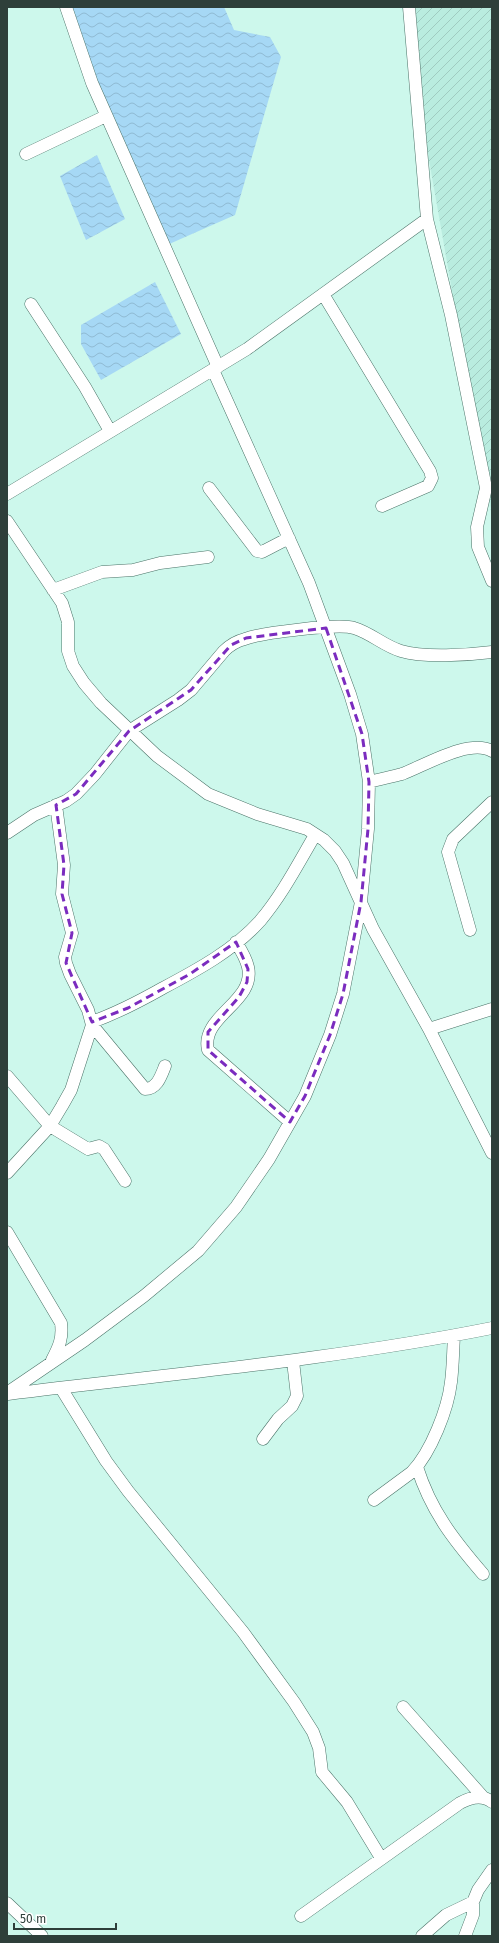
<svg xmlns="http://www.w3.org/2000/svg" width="499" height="1943" viewBox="0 0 499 1943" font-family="'Fira Sans',sans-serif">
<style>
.industrial{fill:url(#industrial-furrows)}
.water{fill:url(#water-waves)}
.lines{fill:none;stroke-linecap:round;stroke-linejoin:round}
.minor-casing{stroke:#4a7267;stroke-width:13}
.minor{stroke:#fff;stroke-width:12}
.marked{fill:none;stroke:#7b2cbf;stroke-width:3;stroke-dasharray:8 5;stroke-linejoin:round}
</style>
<defs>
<pattern id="industrial-furrows" width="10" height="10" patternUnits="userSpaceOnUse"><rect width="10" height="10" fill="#b9ecdf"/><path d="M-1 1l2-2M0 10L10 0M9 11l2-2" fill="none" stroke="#9fcbc0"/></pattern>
<pattern id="water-waves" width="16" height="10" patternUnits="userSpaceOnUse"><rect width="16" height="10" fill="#a6d8f5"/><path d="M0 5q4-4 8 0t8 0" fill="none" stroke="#8fbad3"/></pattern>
</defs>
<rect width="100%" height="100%" fill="#cdf8ec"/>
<path class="industrial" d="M402,7H492V517Z"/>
<path class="water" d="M66,7H224L234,30L270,37L281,57L235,215L167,245Z
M97,155L125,219L86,240L60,176Z
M155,282L181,334L101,380L81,344V325Z"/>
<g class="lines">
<g class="minor-casing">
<path id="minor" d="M66,7L92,83L218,367
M409,7L427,219L451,315L486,488L477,527L478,547L492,581
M26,154L106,116
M323,294L430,471L432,478L428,486L382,506
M31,304L85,387L110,431
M209,488L257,551L262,552L289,538
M7,494L247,349L427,219
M7,521L62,603L68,622V651L73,666L84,683L101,703L157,756L208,794L257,814L307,829L324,840L335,851L343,863L373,929L429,1029L492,1153
M53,590L102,572L133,570L160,563L208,557
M369,782C380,779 391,777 402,774C424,766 469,738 492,751
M7,833L34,815L66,801L76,794L95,774L129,731L178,700L191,690L224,651C230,645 237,641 245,639C261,633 339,623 354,628C371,633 384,646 401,651C424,658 468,655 492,652
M470,930L448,852L453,839L492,802
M236,942C241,950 246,958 248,967C256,1002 200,1016 208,1050L290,1122
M92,1022C117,1013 140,1001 163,988C197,970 234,950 260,921C282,895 298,864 315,835
M92,1025L145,1089C157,1089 161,1076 165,1066
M429,1029L492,1009
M7,1076L50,1126L88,1149L99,1146L104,1149L125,1181
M7,1173L50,1126L62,1106L71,1090L92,1025L88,1010L70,974L66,963L65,957L72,933L62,894L64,865L56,805
M7,1232L61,1323C63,1338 59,1347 52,1360
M61,1388L106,1461L128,1491L243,1632L294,1702L313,1732L319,1748L322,1772L347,1802L381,1858
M7,1393L85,1340L144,1296L198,1251L236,1207L269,1159L305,1096L330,1035L343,994L361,902L368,829L369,782L362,734L350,694L309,583L213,370
M8,1394C170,1374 332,1360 492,1328
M263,1439L278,1419L292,1406L297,1396L293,1361
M417,1467C431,1511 453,1539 483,1574
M374,1500L412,1472C431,1452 448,1409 451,1382C453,1367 453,1351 454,1336
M403,1707L483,1797
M7,1903L42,1936
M301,1916L460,1803C471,1797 482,1794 492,1802
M422,1936L446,1915L473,1902
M465,1936L473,1915V1902L478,1890L492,1870"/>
</g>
<use href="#minor" class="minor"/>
</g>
<path class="marked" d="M326,628L362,734L369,782L368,829L361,902L343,994L330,1035L305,1096L290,1122L208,1050V1032L239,997L247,982L248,969L236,942L190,974L128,1008L92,1022L66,963L72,933L62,894L64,865L56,805L76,794L129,731L191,690L231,645L246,638Z"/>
<rect width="499" height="1943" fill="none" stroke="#2e3f3a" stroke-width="16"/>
<path d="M14 1923v6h102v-6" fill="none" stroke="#2e3f3a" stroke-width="2"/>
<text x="20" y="1923" font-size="12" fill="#2e3f3a" stroke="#ffffff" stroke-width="3" paint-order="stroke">50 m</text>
</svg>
